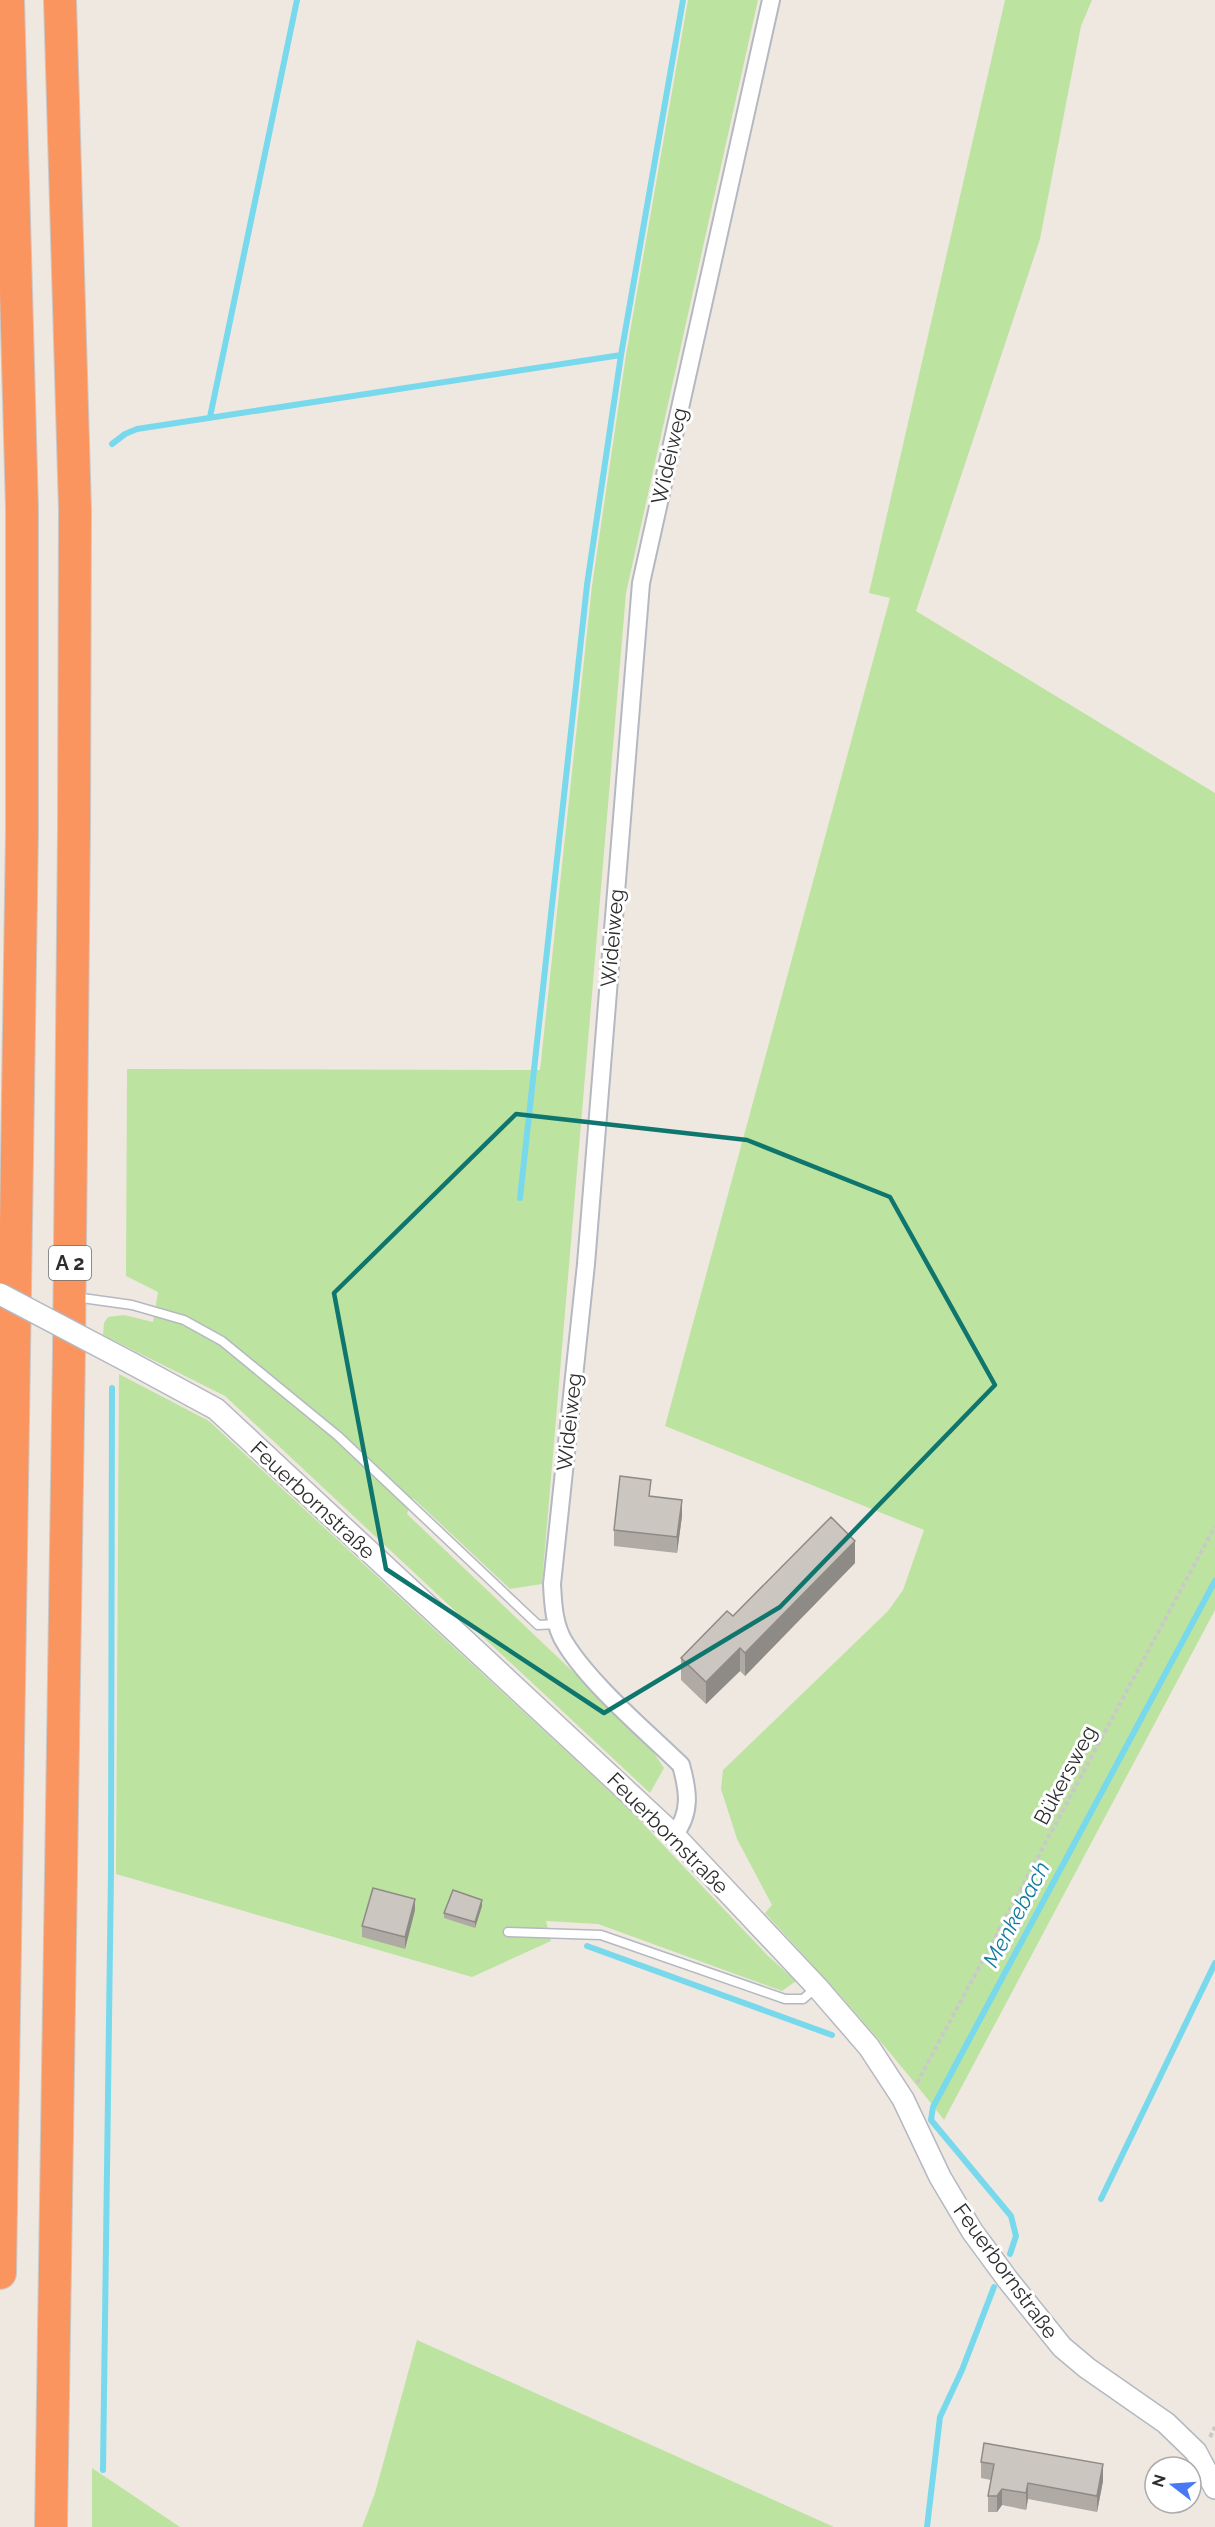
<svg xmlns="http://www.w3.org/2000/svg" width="1215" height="2527" viewBox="0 0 1215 2527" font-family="Raleway,sans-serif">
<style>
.green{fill:#bde3a0}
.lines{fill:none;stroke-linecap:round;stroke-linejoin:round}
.stream{stroke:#78d9ed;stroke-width:6}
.service-casing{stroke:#b4b8c1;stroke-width:11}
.minor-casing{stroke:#b4b8c1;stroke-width:20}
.tertiary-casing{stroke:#b4b8c1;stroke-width:24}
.motorway-casing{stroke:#c9c9c9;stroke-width:34}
.path{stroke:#c9c9c9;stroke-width:4;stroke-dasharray:4.5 3;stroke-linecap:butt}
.service{stroke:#fff;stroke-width:8}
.minor{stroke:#fff;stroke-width:16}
.tertiary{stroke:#fff;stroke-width:21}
.motorway{stroke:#fb9560;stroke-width:32}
.tertiary-bridge-casing{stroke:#b4b8c1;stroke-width:24;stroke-linecap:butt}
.tertiary-bridge{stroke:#fff;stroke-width:21}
.wall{fill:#afaaa4}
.shaded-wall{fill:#8e8b86}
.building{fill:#cbc6bf;stroke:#8e8b86;stroke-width:1.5}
.marked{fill:none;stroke:#0f766e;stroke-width:4.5;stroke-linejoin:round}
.labels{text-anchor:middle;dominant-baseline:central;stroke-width:6;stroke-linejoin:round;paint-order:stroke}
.shield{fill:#fff;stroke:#6d6d6d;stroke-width:1.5}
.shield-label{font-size:20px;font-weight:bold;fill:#2e2e2e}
.street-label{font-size:21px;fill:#2e2e2e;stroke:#fff}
.water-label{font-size:22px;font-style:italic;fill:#117b9f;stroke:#fff}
</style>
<rect width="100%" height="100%" fill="#efe8e1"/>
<path class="green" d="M688,0H758L626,593L542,1584L510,1589L413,1498L407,1514L645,1740L664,1768L650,1793L225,1396L103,1335L104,1323L108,1317L124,1315L153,1322L158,1292L126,1276L127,1069L540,1070L592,586L626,355Z
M1005,0H1092L1081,26L1040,239L916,611L1215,793V1610L944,2120C888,2047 827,1980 765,1913L772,1905L737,1839L721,1789L723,1770L888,1611L903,1590L924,1530L665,1426L890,598L869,593Z
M119,1374L209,1421L634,1814L767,1955L796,1981L782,1991L598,1924L546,1921L551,1941L472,1977L116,1874Z
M417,2340L834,2527H362L375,2493Z
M92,2468L180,2527H92Z"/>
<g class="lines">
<path class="stream" d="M210,417L297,0
M112,444L125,434L137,429L621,355
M520,1198L587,585L621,355L683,0
M587,1946L832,2035
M1101,2199L1215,1963
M1010,2254L1016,2236L1011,2216L931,2120L933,2107L1215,1581
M103,2470L111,1871L112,1388
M927,2527L940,2417L962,2370L994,2287"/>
<g class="service-casing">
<path id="service" d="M75,1297L132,1305L184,1320L222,1341L338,1436L538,1625L557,1624
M508,1932L601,1935L785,1999H803L817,1987"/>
</g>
<g class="minor-casing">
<path id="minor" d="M674,1835C692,1813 688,1790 681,1765C645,1730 590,1684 565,1643C554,1626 553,1604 552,1584L586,1264L641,583L771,0"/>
</g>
<g class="tertiary-casing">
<path id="tertiary" d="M131,1363L216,1409L674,1835L817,1987L869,2047L903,2099L940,2177L972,2231L1008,2280L1062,2347L1087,2368L1166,2423L1196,2452L1215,2488"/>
</g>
<g class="motorway-casing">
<path id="motorway" d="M0,2273L22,831V509L8,0
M51,2527L69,1351L74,828L75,510L60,0"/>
</g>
<path class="path" d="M917,2083L1215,1526
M1210,2437L1215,2427"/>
<use href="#service" class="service"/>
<use href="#minor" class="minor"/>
<use href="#tertiary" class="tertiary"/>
<use href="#motorway" class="motorway"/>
<g class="tertiary-bridge-casing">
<path id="tertiary-bridge" d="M0,1294L131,1363"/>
</g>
<use href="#tertiary-bridge" class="tertiary-bridge"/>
</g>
<path class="wall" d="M651,1496L682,1516L677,1553L614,1546V1530Z
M855,1563L745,1676L740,1671L706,1704L681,1680V1658L733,1616Z
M482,1906L475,1928L444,1918V1913Z
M415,1910L405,1949L362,1937V1926Z
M981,2462L1103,2481L1097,2512L1028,2499L1026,2510L1002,2505L997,2512H988V2496L991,2480L981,2478Z"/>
<path class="shaded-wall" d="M682,1500V1516L677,1553V1537Z
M855,1541V1563L745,1676V1653Z
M740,1648V1671L706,1704V1682Z
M415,1899V1910L405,1949V1937Z
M482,1900V1906L475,1928V1922Z
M1103,2464V2481L1097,2512V2496Z
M1028,2483V2499L1026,2510V2493Z
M1002,2489V2505L997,2512V2496Z"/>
<path class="building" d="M620,1476L651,1480L649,1496L682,1500L677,1537L614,1530Z
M831,1517L855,1541L745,1653L740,1648L706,1682L681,1658L727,1611L733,1616Z
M373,1888L415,1899L405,1937L362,1926Z
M453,1890L482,1900L475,1922L444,1913Z
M984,2443L1103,2464L1097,2496L1028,2483L1026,2493L1002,2489L997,2496H988L994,2464L981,2462Z"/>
<path class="marked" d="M516,1114L747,1140L890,1197L995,1385L780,1607L604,1713L386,1569L334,1293Z"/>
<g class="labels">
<rect class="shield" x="49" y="1246" width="42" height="34" rx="4.5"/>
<g class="shield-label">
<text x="70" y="1263">A 2</text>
</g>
<g class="street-label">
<text transform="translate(669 456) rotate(-77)">Wideiweg</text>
<text transform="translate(612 938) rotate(-85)">Wideiweg</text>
<text transform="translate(569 1422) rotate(-84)">Wideiweg</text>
<text transform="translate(313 1500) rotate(43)">Feuerbornstraße</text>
<text transform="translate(1065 1775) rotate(-62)">Bükersweg</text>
<text transform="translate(668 1833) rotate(45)">Feuerbornstraße</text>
<text transform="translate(1006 2271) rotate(54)">Feuerbornstraße</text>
</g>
<g class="water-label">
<text transform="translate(1016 1914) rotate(-62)">Menkebach</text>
</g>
</g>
<g transform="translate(1173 2485) rotate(287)"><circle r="28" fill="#ffffff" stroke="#ababab" stroke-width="1.5"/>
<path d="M0-4.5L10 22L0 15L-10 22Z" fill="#4778f6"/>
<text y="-9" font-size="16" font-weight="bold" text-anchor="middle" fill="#2e2e2e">N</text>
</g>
</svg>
